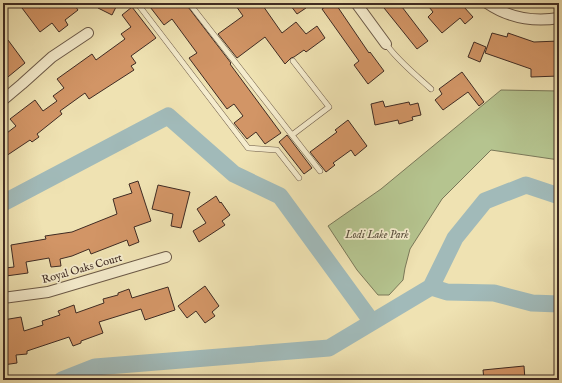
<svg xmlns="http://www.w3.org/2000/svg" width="562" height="383" viewBox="0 0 562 383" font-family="'IM FELL English',serif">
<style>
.green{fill:#b5c48f;stroke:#7a7859}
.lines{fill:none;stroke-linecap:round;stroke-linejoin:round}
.river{stroke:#a1bab9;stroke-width:17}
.building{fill:#d29566;stroke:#3f2b23}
.service-casing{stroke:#6b5947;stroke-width:6}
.minor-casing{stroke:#6b5947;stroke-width:12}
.service{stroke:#f5eccd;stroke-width:5}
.minor{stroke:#f5eccd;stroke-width:10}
.labels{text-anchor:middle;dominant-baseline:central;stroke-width:3.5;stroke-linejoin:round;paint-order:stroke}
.park-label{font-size:11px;font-style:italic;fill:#5c513e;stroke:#f5eccd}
.street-label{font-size:11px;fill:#3f2b23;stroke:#f5eccd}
</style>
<rect width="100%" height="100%" fill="#efe2b2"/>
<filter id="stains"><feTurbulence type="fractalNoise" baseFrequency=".005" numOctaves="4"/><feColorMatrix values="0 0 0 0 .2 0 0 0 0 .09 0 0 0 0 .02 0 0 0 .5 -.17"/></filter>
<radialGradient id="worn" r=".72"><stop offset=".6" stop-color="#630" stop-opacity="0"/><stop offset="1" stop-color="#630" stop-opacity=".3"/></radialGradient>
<path class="green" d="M501,90L559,91V160L491,150L442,199L410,249L405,268L403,280L389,295H378L357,270L328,226L381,189Z"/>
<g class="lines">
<path class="river" d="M559,196L526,185L485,201L455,238L431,287L447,292L494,293L532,303L559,304
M3,203L168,116L234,174L280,196L372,322
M62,380L95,367L329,348L431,287"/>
</g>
<path class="building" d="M28,3H35L39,8L46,3H73L78,10L65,20L68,25L59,32L52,23L40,32L22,8Z
M100,3H118L112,15L98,8Z
M147,3H185L231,63L230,64L281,133L265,144L256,132L247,139L234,123L243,116L234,104L227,109L189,58L197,53L172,19L164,25Z
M234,3H261L282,33L296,22L306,34L317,26L325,38L306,52L304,50L294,57L291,58L285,64L265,37L237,58L218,34L243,16Z
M296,3H303L306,8L297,14L291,6Z
M331,3H335L369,53L370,52L384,71L368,84L354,65L359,61L322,9Z
M380,3H399L428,41L417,49Z
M426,3H468L464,7L473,17L465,24L460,18L442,33L428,17L433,12Z
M132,7L156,38L131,56L136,63L131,66L134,70L89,99L85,93L60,111L62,114L37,134L39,137L32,142L30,140L3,158V136L16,126L10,119L35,100L43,111L57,101L53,96L64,88L57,79L92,54L96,60L125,39L121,34L131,27L122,15Z
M492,33L507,37L508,33L534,42L559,41V76L531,77V69L485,53Z
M8,40L25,63L3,81V44Z
M474,42L486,47L480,62L468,57Z
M462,72L484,102L479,106L468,92L443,110L435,100L442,94L439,89Z
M383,101L385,107L409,102L410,105L418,103L421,115L412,117L413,120L399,124L398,120L375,125L371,104Z
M348,120L367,146L355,156L351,150L333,163L335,165L326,172L310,152L337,132L335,130Z
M287,135L312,168L304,174L279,142Z
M138,181L151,221L134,227L139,242L129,246L127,240L91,254L89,249L72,256L60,259L61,266L51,267L49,258L26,262L28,273L6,276L5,268L14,267L11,245L46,239L45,236L72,232L117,214L113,199L132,193L129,184Z
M158,185L190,192L181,228L171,226L173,214L152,209Z
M216,196L220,203L221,202L230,215L222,221L225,225L199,242L193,231L206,223L197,209Z
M205,286L219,306L212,312L215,316L205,323L196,311L187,318L178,306Z
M168,287L175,310L145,320L141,309L99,322L103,333L81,341V343L73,346L69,337L27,351V354L16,355L17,363L3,365V320L21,317L24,331L43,325L42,321L60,315L58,311L74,305L76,313L104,303L103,299L118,295V293L129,289L132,298Z
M524,366L525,380H484L483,370Z"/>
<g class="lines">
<g class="service-casing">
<path id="service" d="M137,3L248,148L277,150L299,178
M189,3L320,171
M386,44C399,62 416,75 431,89
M292,135L329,107L293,61"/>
</g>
<g class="minor-casing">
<path id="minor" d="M356,3L386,44
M487,3C509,18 534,22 559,18
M3,100L22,84L52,57L88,33
M3,298L48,292L166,257"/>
</g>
<use href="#service" class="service"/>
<use href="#minor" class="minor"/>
</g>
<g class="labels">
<g class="park-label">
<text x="377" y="235">Lodi Lake Park</text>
</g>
<g class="street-label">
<text transform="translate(82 269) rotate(-16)">Royal Oaks Court</text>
</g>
</g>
<rect width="562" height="383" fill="none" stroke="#efe2b2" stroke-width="16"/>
<rect x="4" y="4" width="554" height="375" fill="none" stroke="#3f2b23" stroke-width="2"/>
<rect x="8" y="8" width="546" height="367" fill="none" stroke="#3f2b23"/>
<rect width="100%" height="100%" filter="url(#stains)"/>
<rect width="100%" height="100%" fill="url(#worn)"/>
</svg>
